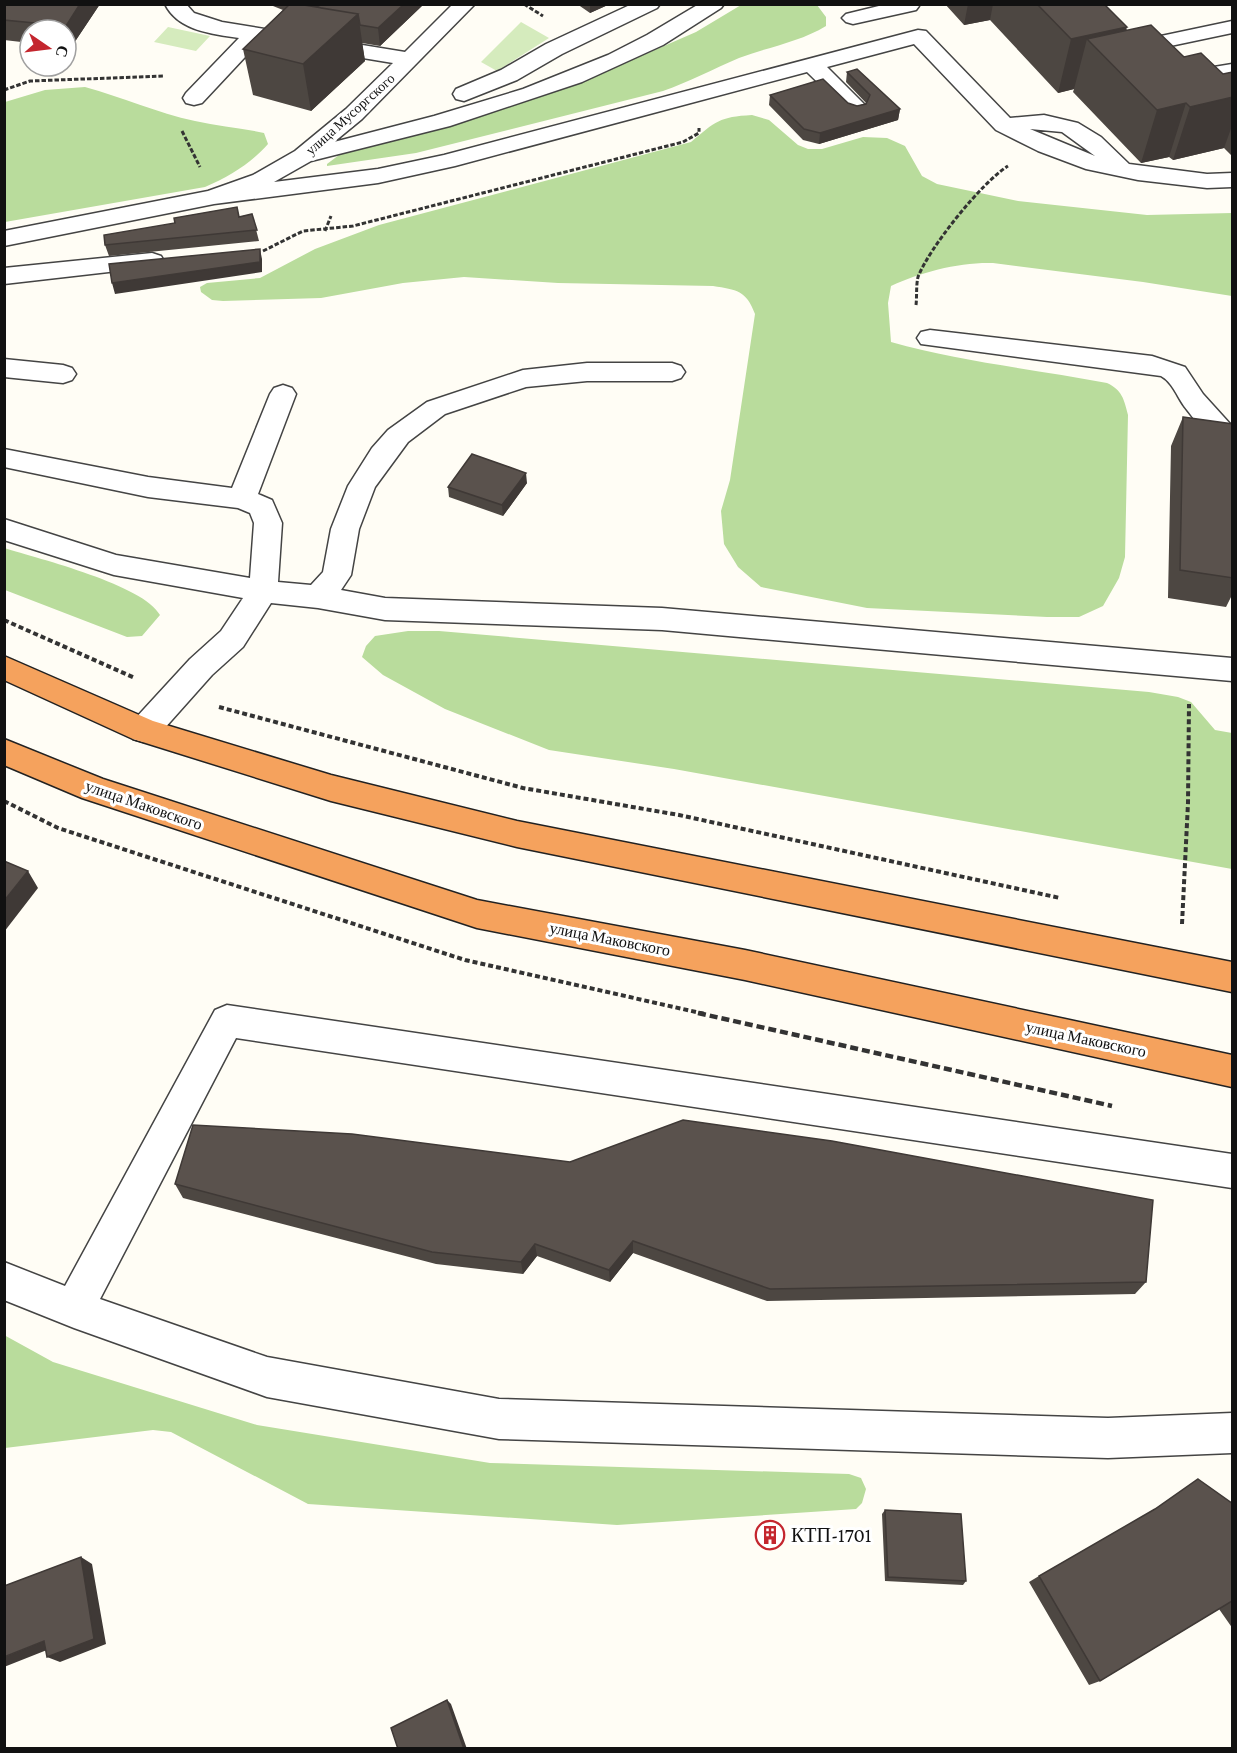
<svg xmlns="http://www.w3.org/2000/svg" width="1237" height="1753" viewBox="0 0 1237 1753" font-family="'Crimson Pro',serif">
<style>
.green{fill:#d5ebbd}
.forest{fill:#b9dc9c}
.lines{fill:none;stroke-linecap:round;stroke-linejoin:round}
.minor-casing{stroke:#444;stroke-width:3}
.highway-casing{stroke:#222;stroke-width:3}
.path-far2{stroke:#333;stroke-width:3;stroke-dasharray:4.5 2;stroke-linecap:butt}
.path-far1{stroke:#333;stroke-width:4;stroke-dasharray:5 3;stroke-linecap:butt}
.path{stroke:#333;stroke-width:4.5;stroke-dasharray:8 4;stroke-linecap:butt}
.minor{fill:#fff;fill-rule:evenodd}
.highway{fill:#f5a25d;fill-rule:evenodd}
.wall{fill:#4d4742}
.shaded-wall{fill:#3f3936}
.building{fill:#5a524d;stroke:#3f3936;stroke-width:1.5}
.labels{text-anchor:middle;dominant-baseline:central;stroke-width:6;stroke-linejoin:round;paint-order:stroke}
.far-street-label{font-size:14px;fill:#111;stroke:#fff}
.street-label{font-size:16px;fill:#111;stroke:#fff}
.near-poi-label{font-size:20px;fill:#111;stroke:#fff;text-anchor:start}
</style>
<rect width="100%" height="100%" fill="#fffdf5"/>
<path class="green" d="M521,22L549,38L497,71L481,62Z
M168,27L210,36L196,51L154,42Z"/>
<path class="forest" d="M741,5H817L826,17V26C800,42 768,47 739,58C713,69 689,82 663,91L416,153L327,166V164L343,152L436,128L572,86L696,32Z
M85,87C122,97 157,113 195,121C218,126 241,128 264,133L268,144C250,164 230,176 205,187L5,222V102L45,90Z
M752,115L769,120L798,145L808,149H822L863,137L887,138L905,146L922,176L937,184L1018,201L1147,215L1232,213V296L1143,282L993,263C959,262 921,272 891,286L888,303L891,342C961,362 1035,369 1107,383C1122,390 1124,399 1128,415L1125,557L1119,578L1103,606L1079,617H1047L867,608L761,587L738,567L724,544L721,511L730,480L755,314C746,290 737,290 713,286L558,283L464,277L403,283L321,298L223,301L212,300L201,292L200,287L207,283L260,278L315,249L379,225L691,142C716,121 719,117 752,115Z
M4,548C40,559 144,585 160,615L142,636L127,637L5,590Z
M408,631H439L1149,692L1178,697L1191,702L1215,730L1232,733V869L674,769L549,750L445,709L383,675L362,657L366,646L375,636Z
M4,1335L53,1362L257,1425L490,1463L849,1474L861,1478L866,1489L862,1503L856,1509L617,1525L308,1504L171,1432L153,1430L5,1448Z"/>
<g class="lines">
<g class="minor-casing">
<path id="minor" d="M165,4H186L194,13L222,22L405,52L453,4H475L362,119L334,142L434,116L523,89L608,55L647,35L699,4H724L721,8L663,45L582,82L450,126L311,161L274,182L378,169L444,155L918,30L926,31L1010,118L1044,115L1078,123L1101,137L1129,164L1207,174L1232,173V187L1207,188L1138,180L1086,169L1038,151L996,130L914,44L827,67L867,107L864,112L856,114L848,112L807,72L455,166L378,183L214,204L4,246V231L208,191L253,175L295,151L346,109L393,63L260,41L202,103L194,105L186,103L183,98L186,93L239,38C213,34 178,31 165,4ZM1030,129L1062,132L1095,156Z
M632,4H660L657,8L562,54L517,80L464,101L456,99L453,94L456,89L501,70L546,44Z
M887,4L919,6L916,10L853,24L846,22L842,18L846,14Z
M1232,21V33L1123,56L1115,55L1112,50L1115,45L1123,44Z
M1232,64V78L1188,87L1171,84L1168,79L1171,74Z
M152,253L161,256L164,261L161,266L4,284V268Z
M930,330L1152,356L1185,367L1203,394L1232,426V452C1214,448 1196,421 1184,406C1177,396 1172,382 1161,376L921,344L917,338L921,332Z
M4,359L63,365L72,368L76,374L72,380L63,383L4,377Z
M587,363H672L681,366L685,372L681,378L672,381H587L526,387L445,414L408,442L375,487L359,529L351,575L341,590L385,598L662,608L1232,658V681L662,630L385,620L318,608L271,603L243,647L212,675L155,739L144,742L133,739L129,730L133,721L190,659L221,631L243,598L114,575L4,540V519L116,555L250,578L254,523L250,513L238,508L148,497L4,467V449L148,477L232,488L270,394L274,388L283,385L292,388L296,394L258,494L272,500L282,523L278,582L311,585L323,572L331,529L348,486L372,448L388,430L427,402L523,370Z
M227,1005L1232,1154V1188L236,1038L100,1299L267,1357L499,1399L1108,1418L1232,1413V1453L1108,1458L499,1439L267,1397L74,1328L4,1300V1262L65,1286L215,1010Z"/>
</g>
<g class="highway-casing">
<path id="highway" d="M4,656L153,721L331,775L517,821L1232,962V992L517,847L331,801L133,739L4,680Z
M4,739L103,779L477,900L745,950L1232,1055V1087L745,980L477,928L82,798L4,765Z"/>
</g>
<path class="path-far2" d="M524,4L543,16
M4,90L30,81L164,76
M182,131L200,167
M325,231L331,216
M263,251L303,231L353,226L683,142L699,133V128
M916,305C917,297 916,285 918,277C929,248 982,182 1008,166"/>
<path class="path-far1" d="M4,620L135,678
M219,707L523,788L679,815L1060,898
M4,801L58,828L465,960L705,1014
M1182,924L1188,803L1189,704"/>
<path class="path" d="M698,1013L1112,1106"/>
<use href="#minor" class="minor"/>
<use href="#highway" class="highway"/>
</g>
<path class="wall" d="M4,4H100L72,46H66V30H30V43L4,40Z
M268,4H424L380,46L362,43L365,61L311,111L253,95L243,49L283,10Z
M577,4H610L590,13Z
M945,4H1104L1127,30L1223,74L1233,72V157L1224,148L1173,160L1169,157L1141,163L1073,92L1074,89L1058,93L990,20L964,25Z
M847,72L900,109L898,120L819,144L803,140L769,105L770,95L848,103L857,106L866,103L846,82Z
M252,214L259,241L109,256L105,245Z
M1183,417L1233,424V593L1226,607L1168,598L1171,446Z
M527,483L503,516L449,497L448,487Z
M175,1184L1146,1282L1135,1294L767,1301L633,1253L610,1282L537,1256L523,1274L436,1264L183,1198Z
M1233,1504V1629L1219,1609L1100,1681L1089,1685L1029,1582L1039,1576Z
M885,1510L966,1581L963,1585L885,1581L882,1514Z"/>
<path class="shaded-wall" d="M80,4H100L72,46L66,26Z
M404,4H424L380,46L378,28Z
M590,4H610L590,13Z
M968,4H993L990,20L964,25Z
M358,14L365,61L311,111L303,64Z
M1127,27L1116,68L1087,39L1074,89L1058,93L1071,39Z
M1233,97V123L1224,148L1173,160L1190,107Z
M1186,103L1169,157L1141,163L1157,110Z
M900,109L898,120L819,144L820,133Z
M260,249L262,259V272L115,294L112,283Z
M526,473L527,483L503,516L502,505Z
M28,871L38,888L4,932V901Z
M633,1241V1253L610,1282L609,1270Z
M535,1244L537,1256L523,1274L521,1262Z
M81,1557L92,1564L106,1644L60,1662L47,1657Z
M44,1641L57,1646L4,1667V1657Z
M447,1700L451,1704L467,1749H464Z"/>
<path class="building" d="M4,4H80L66,26L4,20Z
M290,4H298L358,14L303,64L243,49Z
M311,4H404L378,28L360,25L358,14L321,8Z
M1037,4H1104L1127,27L1071,39Z
M1151,25L1184,57L1201,53L1223,74L1233,72V97L1190,107L1186,103L1157,110L1087,39Z
M857,69L900,109L820,133L804,129L770,95L823,79L848,103L857,106L866,104L870,95L847,72Z
M237,207L239,217L252,214L257,230L105,245L104,235L175,223L174,218Z
M260,249V262L112,283L109,264Z
M1183,417L1233,424V578L1180,570Z
M472,454L526,473L502,505L448,487Z
M4,861L28,871L4,901Z
M683,1120L832,1141L1153,1200L1146,1282L770,1289L633,1241L609,1270L535,1244L521,1262L432,1252L175,1184L193,1125L352,1134L570,1162Z
M1198,1479L1233,1504V1602L1232,1601L1100,1681L1039,1576L1155,1509Z
M885,1510L961,1514L966,1581L888,1577Z
M81,1557L94,1639L47,1657L44,1641L4,1657V1586Z
M447,1700L464,1749H398L391,1728Z"/>
<defs>
<g id="building-ring" transform="scale(1.5)"><circle r="9.5" fill="#fff" stroke="#c4262e" stroke-width="1.5"/><path d="M-4-6H4V6H1V3H-1V6H-4ZM-2.5-4.3h1.7v1.8h-1.7ZM.8-4.3h1.7v1.8H.8ZM-2.5-1h1.7V.8h-1.7ZM.8-1h1.7V.8H.8Z" fill="#c4262e"/></g>
</defs>
<g fill-rule="evenodd">
<use href="#building-ring" x="770" y="1535"/>
</g>
<g class="labels">
<g class="far-street-label">
<text transform="translate(350 114) rotate(-42)">улица Мусоргского</text>
</g>
<g class="street-label">
<text transform="translate(144 805) rotate(19)">улица Маковского</text>
<text transform="translate(610 939) rotate(11)">улица Маковского</text>
<text transform="translate(1086 1039) rotate(12)">улица Маковского</text>
</g>
<g class="near-poi-label">
<text x="791" y="1535">КТП-1701</text>
</g>
</g>
<rect width="1237" height="1753" fill="none" stroke="#111111" stroke-width="12"/>
<g transform="translate(48 48) rotate(104)"><circle r="28" fill="#ffffff" stroke="#a0a0a0" stroke-width="1.5"/>
<path d="M0-4.5L10 22L0 15L-10 22Z" fill="#c4262e"/>
<text y="-9" font-size="16" font-weight="bold" text-anchor="middle" fill="#111111">С</text>
</g>
</svg>
